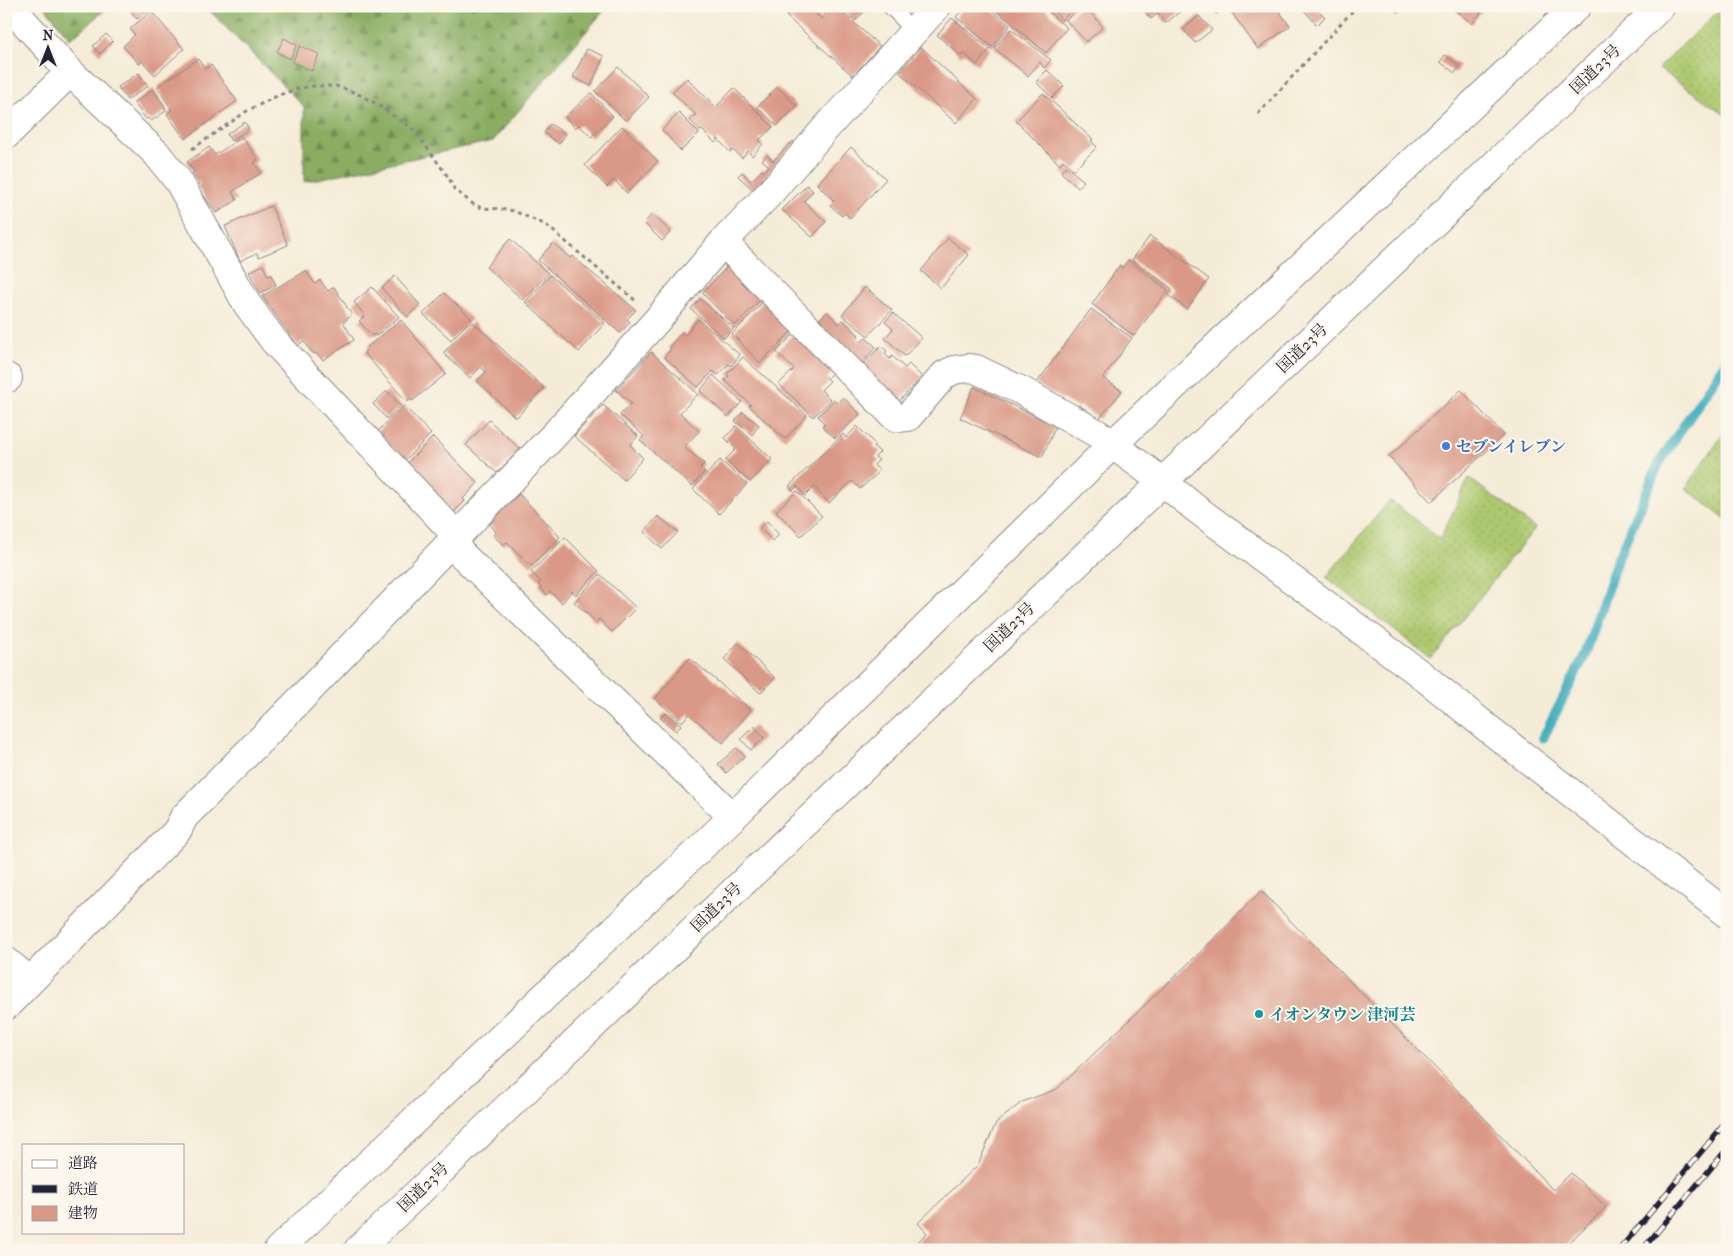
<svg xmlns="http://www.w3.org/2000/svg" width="1733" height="1256" viewBox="0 0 1733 1256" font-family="'IM FELL French Canon','Noto Serif JP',serif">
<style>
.grass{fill:url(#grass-dots);stroke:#687656}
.forest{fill:url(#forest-firs);stroke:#56684e}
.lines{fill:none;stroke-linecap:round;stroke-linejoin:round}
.stream{stroke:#40adbe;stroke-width:10}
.building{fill:#da9986}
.lane-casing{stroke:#8c8789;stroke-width:16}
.street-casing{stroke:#8c8789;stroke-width:30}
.highway-casing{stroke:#8c8789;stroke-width:30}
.path{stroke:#8c8789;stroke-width:3;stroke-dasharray:4 4;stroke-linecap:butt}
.lane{stroke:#fff;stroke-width:14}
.street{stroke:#fff;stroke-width:28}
.highway{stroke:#fff;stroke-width:28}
.rail-casing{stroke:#22223b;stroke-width:5.5}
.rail{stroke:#fbf7ec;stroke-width:4;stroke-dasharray:11;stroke-linecap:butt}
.shop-dot{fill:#3f7fe0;stroke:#fbf7ec;stroke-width:2}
.culture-dot{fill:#0f9aa8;stroke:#fbf7ec;stroke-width:2}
.labels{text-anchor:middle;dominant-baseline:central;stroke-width:4;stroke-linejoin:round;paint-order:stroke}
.street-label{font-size:16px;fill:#22223b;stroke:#fbf7ec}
.shop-label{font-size:16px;font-weight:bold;fill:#366cbe;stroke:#fbf7ec;text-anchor:start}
.culture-label{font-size:16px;font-weight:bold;fill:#0d838f;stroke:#fbf7ec;text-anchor:start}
</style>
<defs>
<pattern id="grass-dots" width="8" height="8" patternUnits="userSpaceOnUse" patternTransform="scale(1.25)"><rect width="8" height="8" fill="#adc970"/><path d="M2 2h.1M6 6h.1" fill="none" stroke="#95ac62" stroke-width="1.8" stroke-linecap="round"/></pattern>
<pattern id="forest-firs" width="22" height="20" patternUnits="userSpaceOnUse" patternTransform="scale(1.25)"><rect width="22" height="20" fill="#8aad62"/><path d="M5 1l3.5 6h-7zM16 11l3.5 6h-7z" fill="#708c52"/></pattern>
</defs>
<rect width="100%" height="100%" fill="#fbf7ec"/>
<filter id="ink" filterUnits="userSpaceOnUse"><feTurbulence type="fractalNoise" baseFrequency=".02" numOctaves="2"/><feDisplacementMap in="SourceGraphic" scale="10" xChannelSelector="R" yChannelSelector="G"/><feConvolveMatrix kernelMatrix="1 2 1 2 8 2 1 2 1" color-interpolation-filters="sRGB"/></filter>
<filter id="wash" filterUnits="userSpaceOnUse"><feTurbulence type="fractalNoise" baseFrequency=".0096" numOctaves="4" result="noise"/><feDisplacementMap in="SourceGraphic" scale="20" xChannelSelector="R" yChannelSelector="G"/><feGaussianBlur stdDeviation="1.12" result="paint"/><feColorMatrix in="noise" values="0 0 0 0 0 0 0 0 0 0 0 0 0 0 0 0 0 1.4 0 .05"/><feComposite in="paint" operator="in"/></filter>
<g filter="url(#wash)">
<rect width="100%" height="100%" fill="#f5ecd7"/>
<path class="grass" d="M1724,6H1727V116L1658,68Z
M1727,428V521L1686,488Z
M1469,478L1535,528L1431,659L1326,577L1390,500L1440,539Z"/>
<path class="forest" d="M44,6H110L70,39Z
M205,6H608L493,141L304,182V107Z"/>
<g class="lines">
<path class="stream" d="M1543,738L1585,655L1616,563L1659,463L1727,360"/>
</g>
<g id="blocks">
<path class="building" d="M135,6H153L137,19L130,10Z
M795,6H807L822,19L825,14L818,8L820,6H835L880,46L853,76L786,16Z
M840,6H870L855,21Z
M903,6H917L910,13Z
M966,6H987L1010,26L992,47L956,17Z
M991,6H1042L1067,28L1046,53Z
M1049,6H1076L1062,20Z
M1080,6H1085L1103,27L1086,42L1066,20Z
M1140,6H1187L1166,23L1158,13L1151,19Z
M1210,6H1226L1216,14Z
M1227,6H1275L1290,26L1258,49Z
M1300,6H1314L1325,17L1317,25Z
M1392,6H1406L1398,13Z
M1450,6H1486L1472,24Z
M151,11L184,49L155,75L142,61L139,64L123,46L135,35L130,29Z
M1199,16L1212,30L1195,43L1183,29Z
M952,18L990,49L977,65L964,53L961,56L937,35Z
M1011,29L1051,60L1044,68L1040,62L1028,76L994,48Z
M106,34L113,41L100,54L93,46Z
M284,38L297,45L290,59L277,52Z
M300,46L319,54L312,71L292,62Z
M921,47L977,99L956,123L899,72Z
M587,49L604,56L591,86L573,77Z
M1445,55L1460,66L1455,73L1440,62Z
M198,59L205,69L211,65L237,101L185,139L167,114L172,110L157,87Z
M618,67L649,97L626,121L595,91Z
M1047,70L1064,86L1052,98L1036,82Z
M139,73L148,86L127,100L118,87Z
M687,78L716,107L734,88L773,127L759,140L763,144L752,156L748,151L742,158L733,150L730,152L718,139L715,143L702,130L700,131L690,120L696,115L672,92Z
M777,87L797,106L777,126L757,107Z
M153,89L166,108H164L166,111L151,121L148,118L146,119L134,103Z
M591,93L613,116L591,137L579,125L575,128L565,117Z
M1043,93L1093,140L1091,141L1097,147L1074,170L1063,160L1060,165L1016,121Z
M679,113L699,133L681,151L662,130Z
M245,122L249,129L231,141L227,134Z
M550,124L566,134L559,144L544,133Z
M622,126L658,161L627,193L614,180L607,187L585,165Z
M242,137L258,160L254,163L261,173L232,192L237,200L216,213L197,186L200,184L192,173L194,172L187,162L209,147L215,155Z
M793,141L794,143L753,190L738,176L742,172L751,181L762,170L764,171L769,166L762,160L767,155L773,161Z
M851,147L886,179L850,218L845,213L842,216L830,205L834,201L817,184Z
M1066,166L1084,181L1078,188L1061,172Z
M807,185L813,191L804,201L826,222L812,237L782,210Z
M271,206L288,245L259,257L257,253L240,261L225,226Z
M652,214L671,232L662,241L644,223Z
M1150,236L1209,279L1187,309L1168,295L1172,289L1132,260Z
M948,238L969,255L941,288L921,271Z
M510,239L548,273L523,300L486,267Z
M553,243L570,258L572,256L636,310L627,319L630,322L620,333L538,260Z
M1128,260L1168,290L1134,336L1092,304L1120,265L1122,268Z
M730,261L764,296L735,326L702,293L726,268L725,265Z
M263,265L268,276L271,275L276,285L260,293L249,272Z
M306,271L315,284L320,280L328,291L334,287L352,315L343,322L354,340L323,360L316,353L314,354L303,341L298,346L262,296Z
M550,275L605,323L579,352L525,302Z
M395,276L420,305L407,317L382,288Z
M372,287L399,317L376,336L374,334L372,336L359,321L365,316L354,302Z
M865,287L892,310L868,336L842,315Z
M444,293L472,319L451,340L423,314Z
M700,299L734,328L724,338L691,309Z
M764,301L793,330L760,363L732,334Z
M1091,309L1132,338L1103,378L1122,391L1099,419L1079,405L1078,408L1036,384Z
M827,312L839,324L843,320L859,335L856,338L861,342L866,338L876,347L860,365L816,323Z
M893,313L922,338L905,356L885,338L893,329L885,322Z
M698,319L740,355L731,366L729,364L718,375L713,371L698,387L664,357L671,349L669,347L682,332L685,335Z
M401,320L446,374L412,401L411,399L407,402L364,353L368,349L367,347Z
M473,322L544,388L516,418L477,381L486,372L481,367L470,378L443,353Z
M798,330L836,369L827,378L830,381L821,390L831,400L813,417L779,384L794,369L776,352Z
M881,346L887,351L885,354L890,359L892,356L905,368L909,364L922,377L897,403L860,367Z
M651,352L698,394L680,413L699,431L684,447L704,464L700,468L705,472L692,486L640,440L644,436L620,415L631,403L616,390Z
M743,357L807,415L785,439L749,406L751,405L725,380L729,376L727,374Z
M713,375L742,402L728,417L700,391Z
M974,387L1056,426L1042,457L960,418Z
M1461,390L1504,435L1431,502L1389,457Z
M387,391L401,406L387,419L373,404Z
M843,397L860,414L835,438L822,426L825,424L818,416L834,400L837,403Z
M603,405L638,436L630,445L643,458L624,480L574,436Z
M404,406L431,434L405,460L377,432Z
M743,412L759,425L752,435L735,421Z
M489,420L520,449L497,473L466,445Z
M736,426L772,459L750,482L725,460L736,449L725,438Z
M857,426L875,444L873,446L880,452L875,457L879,460L874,465L880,471L860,489L852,481L829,503L814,487L805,496L797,486L793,491L789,486L843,434L846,438Z
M433,437L478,483L463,499L465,501L453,513L406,464Z
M720,460L747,484L719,514L693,489Z
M797,491L822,516L801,536L776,511Z
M519,494L560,537L531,566L507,542L503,545L493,535L496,532L490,524Z
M658,516L678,532L662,549L644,532Z
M767,521L779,535L772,541L760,528Z
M565,537L599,571L576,595L572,591L562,603L550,591L547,595L538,584L541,582L531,572Z
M600,574L636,608L612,632L599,619L596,622L574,602Z
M738,643L775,678L760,693L724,659Z
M690,658L751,710L723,743L689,714L682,722L655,699Z
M666,713L681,725L676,731L660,718Z
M754,726L764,738L751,750L741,739Z
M736,748L745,756L726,773L718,764Z
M1261,891L1468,1101L1553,1190L1571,1173L1606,1207L1561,1250H909L927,1233L918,1223L978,1165L996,1123L1022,1102L1057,1089L1214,939Z"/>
</g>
</g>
<g filter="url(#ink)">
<use href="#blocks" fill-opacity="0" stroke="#8c8789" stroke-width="1"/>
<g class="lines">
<g class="lane-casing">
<path id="lane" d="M889,6L914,31"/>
</g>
<g class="street-casing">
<path id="street" d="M12,6L24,22L70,72L156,153L179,182L247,304L274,341L458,537
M6,135L70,72
M723,242L893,415L897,418L908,417L944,375L954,370L968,368L976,369L1024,392L1098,434L1162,481L1195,508L1419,673L1490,730L1727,914
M6,377L8,378
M451,544L733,817
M6,961L30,981
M6,1006L177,831L184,817L292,708L555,434L658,319L723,242L768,195L825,129L937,6"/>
</g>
<g class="highway-casing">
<path id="highway" d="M278,1250L733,817L1113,444L1577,6
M358,1250L1661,6"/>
</g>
<path class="path" d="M1258,114L1357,6
M192,149L247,111L279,95L300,88L315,86H336L356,93L375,103L414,130L449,178L454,189L473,204L482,208L501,209L514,211L546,225L636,301"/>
<use href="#lane" class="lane"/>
<use href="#street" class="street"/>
<use href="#highway" class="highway"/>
<g class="rail-casing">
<path id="rail" d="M1619,1250L1727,1121
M1642,1250L1727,1149"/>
</g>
<use href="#rail" class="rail"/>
</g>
</g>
<circle class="shop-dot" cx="1446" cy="446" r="5"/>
<circle class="culture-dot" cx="1259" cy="1014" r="5"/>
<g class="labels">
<g class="street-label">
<text transform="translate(1595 69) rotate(-44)">国道23号</text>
<text transform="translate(1302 348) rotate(-44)">国道23号</text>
<text transform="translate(1009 627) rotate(-44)">国道23号</text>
<text transform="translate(716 907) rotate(-44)">国道23号</text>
<text transform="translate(423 1187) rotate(-44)">国道23号</text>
</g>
<g class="shop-label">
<text x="1456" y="446">セブンイレブン</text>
</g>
<g class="culture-label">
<text x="1269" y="1014">イオンタウン 津河芸</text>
</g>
</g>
<rect width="1733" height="1256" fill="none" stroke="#fbf7ec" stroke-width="25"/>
<rect x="22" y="1144" width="162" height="90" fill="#fbf7ec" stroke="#a4a2a5"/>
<rect x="32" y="1160" width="25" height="8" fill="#ffffff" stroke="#a4a2a5"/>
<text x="68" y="1168" font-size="15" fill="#22223b">道路</text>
<rect x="32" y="1185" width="25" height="8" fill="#22223b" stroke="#a4a2a5"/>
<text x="68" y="1194" font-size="15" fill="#22223b">鉄道</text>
<rect x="32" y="1206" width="25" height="15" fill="#da9986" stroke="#a4a2a5"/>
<text x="68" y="1218" font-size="15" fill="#22223b">建物</text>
<g transform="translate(48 48)" stroke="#fbf7ec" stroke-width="4" paint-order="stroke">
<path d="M0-4L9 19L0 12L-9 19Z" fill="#22223b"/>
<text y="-8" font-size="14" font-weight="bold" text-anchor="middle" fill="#22223b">N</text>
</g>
</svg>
